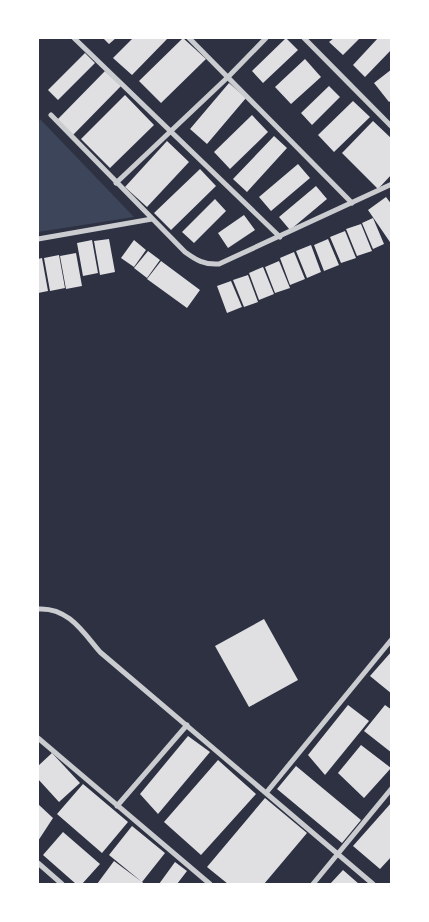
<svg xmlns="http://www.w3.org/2000/svg" width="429" height="922" viewBox="0 0 429 922" font-family="Figtree,sans-serif">
<style>
.green{fill:#3c4559}
.building{fill:#e0e0e3}
.lines{fill:none;stroke-linecap:round;stroke-linejoin:round}
.minor{stroke:#caccd0;stroke-width:5}
</style>
<rect width="100%" height="100%" fill="#2d3142"/>
<path class="green" d="M40,119L134,217L38,232V124Z"/>
<path class="building" d="M103,38H116L109,44Z
M133,38H168L132,75L113,58Z
M183,38L206,59L161,103L139,81Z
M286,38L298,50L263,83L252,71Z
M334,38H360L343,55L329,42Z
M378,38H392V49L365,77L353,65Z
M85,53L95,63L58,100L48,90Z
M305,59L321,77L291,104L275,87Z
M392,69V100L389,102L374,83Z
M105,71L121,86L72,136L57,120Z
M229,83L246,98L207,144L190,129Z
M329,86L340,97L312,125L301,113Z
M125,95L154,125L110,168L81,139Z
M353,101L370,117L334,152L318,135Z
M252,115L268,132L230,169L214,152Z
M373,121L392,139V174L378,189L342,153Z
M274,136L287,148L247,192L233,179Z
M167,141L189,162L147,207L125,187Z
M298,164L310,178L271,211L259,197Z
M200,169L216,186L171,230L154,213Z
M316,186L327,199L290,230L279,217Z
M386,197L392,205V245L368,210Z
M215,199L226,211L194,243L182,232Z
M244,215L255,230L228,248L218,233Z
M373,218L384,244L373,249L362,223Z
M361,224L372,251L357,256L346,229Z
M345,231L356,258L341,263L330,237Z
M109,239L115,272L100,275L94,241Z
M328,239L339,265L324,271L314,245Z
M92,240L98,273L83,276L77,243Z
M134,240L146,250L134,267L121,258Z
M311,245L321,272L307,278L296,251Z
M148,251L160,260L147,278L134,268Z
M294,252L305,279L290,285L280,258Z
M76,253L82,286L66,289L60,256Z
M59,255L65,288L50,291L44,258Z
M42,258L48,291L38,293V259Z
M161,261L200,290L187,308L147,279Z
M279,261L290,288L275,293L265,267Z
M263,267L274,294L259,300L249,273Z
M248,275L258,302L244,307L233,280Z
M231,281L242,307L227,313L217,286Z
M264,619L298,680L249,707L215,646Z
M392,651V694L370,676Z
M348,705L369,721L325,775L308,755Z
M385,705L392,710V753L364,731Z
M188,736L210,752L158,814L140,794Z
M361,745L391,768L364,798L338,773Z
M52,753L80,783L59,802L38,779V766Z
M218,760L256,794L201,855L164,822Z
M296,766L361,820L342,843L277,789Z
M83,784L128,822L102,853L57,814Z
M265,798L307,833L264,884H228L207,867Z
M392,802V856L380,869L353,846Z
M38,804L53,818L38,841Z
M132,826L165,853L142,882L109,855Z
M63,832L100,864L82,884H76L43,855Z
M114,861L142,882L145,884H97Z
M175,862L187,871L177,884H159Z
M343,870L359,884H330Z"/>
<g class="lines">
<path class="minor" d="M74,38L280,237
M189,38L352,203
M304,38L392,127
M51,115L185,252C196,260 204,265 219,264L392,184
M116,183L228,77L266,38
M38,239L152,219
M38,609C68,607 83,632 100,652L373,884
M38,738L210,884
M266,793L392,639
M117,806L187,725
M38,863L62,884
M313,884L392,788"/>
</g>
<rect width="429" height="922" fill="none" stroke="#ffffff" stroke-width="78"/>
</svg>
